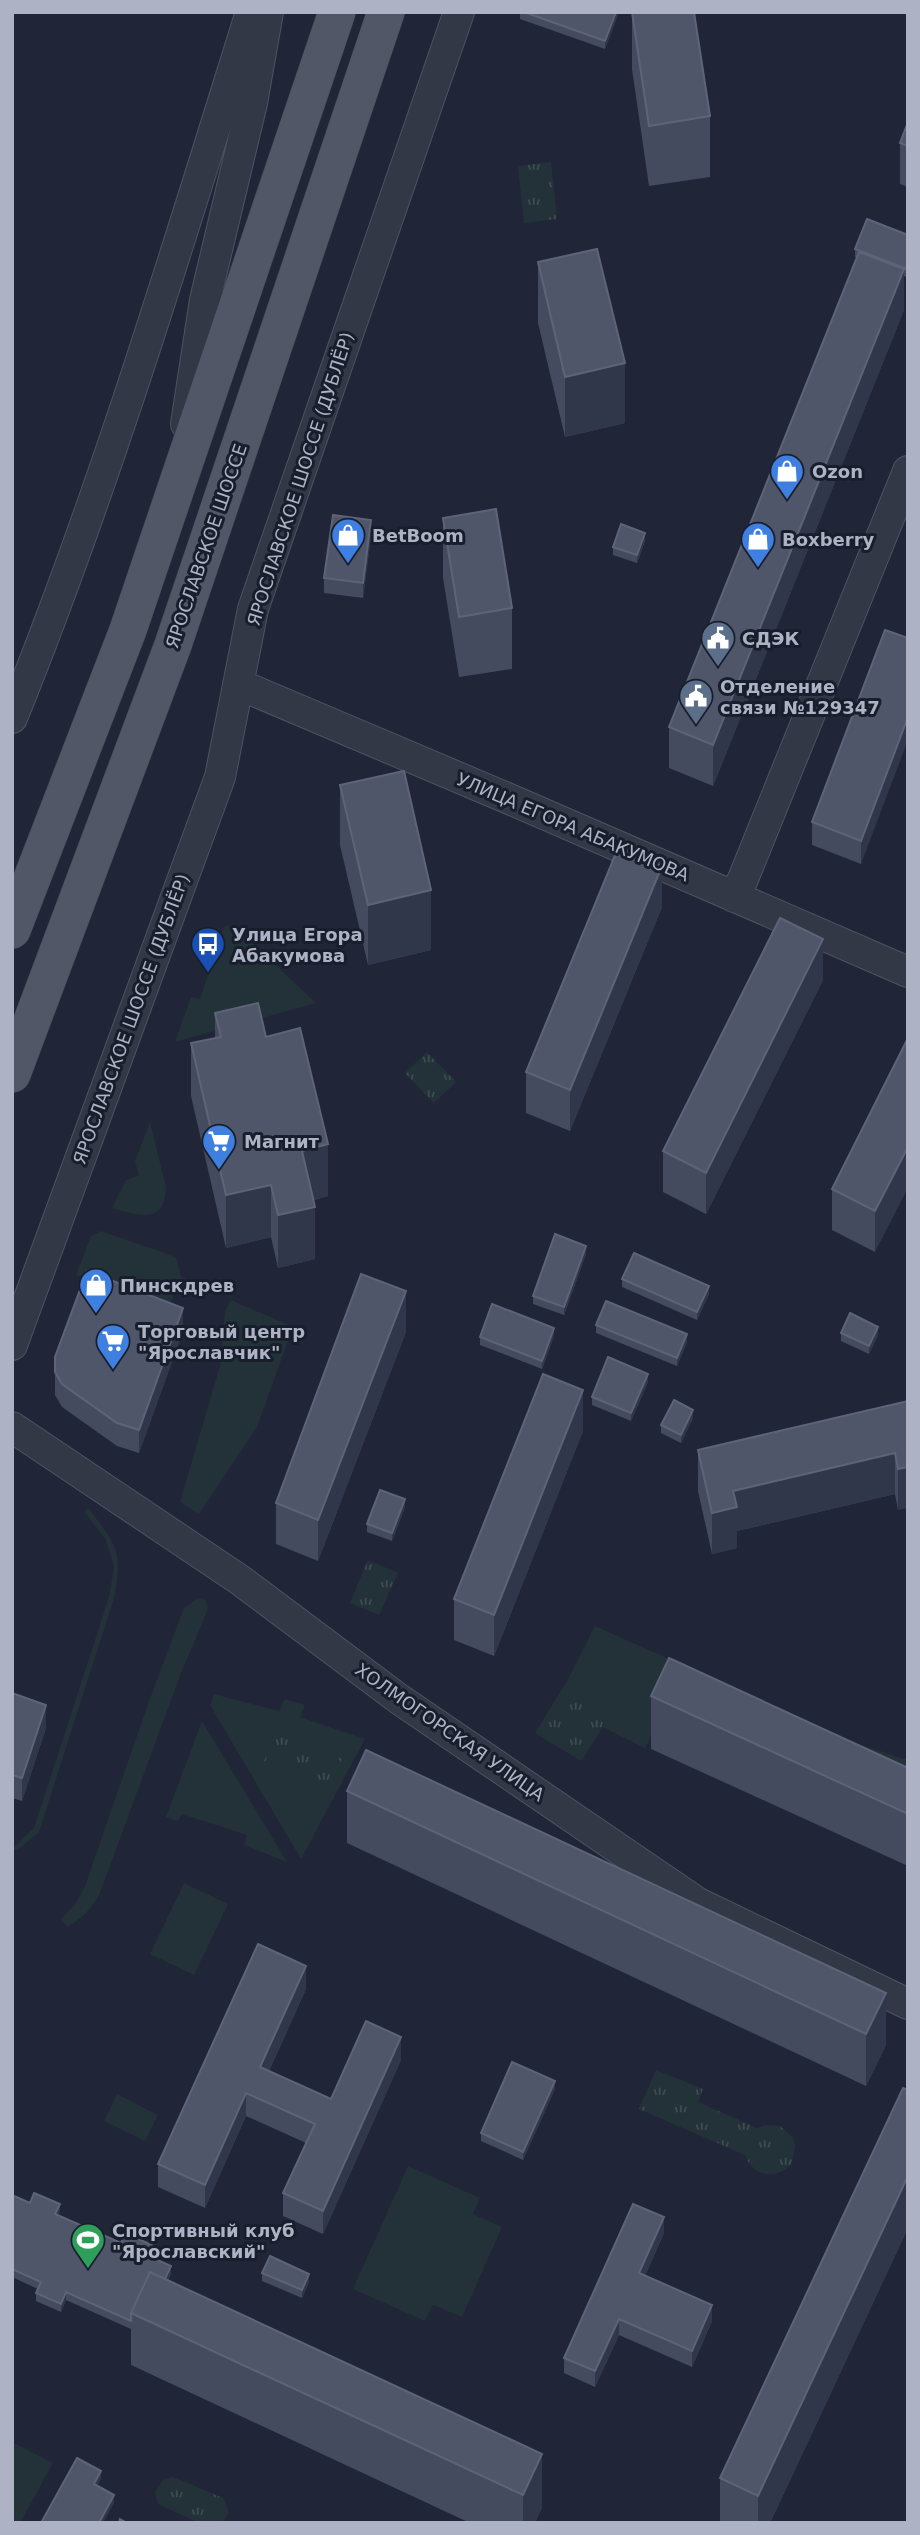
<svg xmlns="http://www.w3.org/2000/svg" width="920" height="2535" viewBox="0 0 920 2535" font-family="'DejaVu Sans',sans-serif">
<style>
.grass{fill:#223238}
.park{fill:url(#park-tufts)}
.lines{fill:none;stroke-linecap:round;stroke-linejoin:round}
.minor-casing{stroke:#4e5362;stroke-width:32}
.major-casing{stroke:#3d4251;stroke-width:38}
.minor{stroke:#333847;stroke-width:30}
.major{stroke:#515767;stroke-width:37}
.wall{fill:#444b5f}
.shaded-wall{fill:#31374a}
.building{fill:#4f566a;stroke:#5e6478;stroke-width:2}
.labels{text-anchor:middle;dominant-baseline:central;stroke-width:6;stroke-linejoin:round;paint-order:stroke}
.poi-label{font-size:18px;font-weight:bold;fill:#adb2c4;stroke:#191e2c;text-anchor:start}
.street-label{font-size:18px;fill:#adb2c4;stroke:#191e2c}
</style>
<defs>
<pattern id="park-tufts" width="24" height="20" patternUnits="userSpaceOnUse" patternTransform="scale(1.75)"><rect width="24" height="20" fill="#223238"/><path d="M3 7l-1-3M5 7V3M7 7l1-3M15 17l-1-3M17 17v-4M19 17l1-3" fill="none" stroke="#3f4d53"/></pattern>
</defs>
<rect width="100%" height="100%" fill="#202637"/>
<path class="grass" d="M232,924L316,1003L175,1042L191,997L200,999L224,927Z
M150,1122L166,1187C165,1226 138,1215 112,1208L126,1180L139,1175L135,1162Z
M101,1231L176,1257L181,1277L200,1286L203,1291L200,1296L196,1297L176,1290L168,1310L76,1275L91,1236Z
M231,1300L293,1327L257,1427L199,1514L180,1502L220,1366L225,1311Z
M86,1509H89C117,1545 123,1552 114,1598L39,1832L20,1848L12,1851V1846L17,1844L34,1828L109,1597L114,1567L106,1540L85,1513Z
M198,1598L205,1600L208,1607L206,1614L181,1673L100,1893C92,1908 82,1919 67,1927L61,1919L76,1903L85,1886L148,1704L184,1608Z
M595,1626L861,1745L908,1760V1815L668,1705L645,1748L602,1727L610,1715L564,1687Z
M214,1694L279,1711L285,1699L305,1705L300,1717L365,1739L301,1859L210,1705Z
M202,1721L287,1862L244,1845L247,1835L182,1814L178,1821L166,1817Z
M184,1883L228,1904L194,1975L150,1954Z
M117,2094L158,2115L145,2141L104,2121Z
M408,2166L480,2198L473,2214L502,2227L462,2317L433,2305L425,2321L353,2289Z
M12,2442L53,2463L20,2523H12Z"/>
<path class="park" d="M551,162L557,219L524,223L518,166Z
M427,1052L456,1082L434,1103L405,1073Z
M368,1560L398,1573L379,1615L350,1603Z
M564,1686L610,1715L581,1761L535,1733Z
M282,1727L342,1759L324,1792L264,1761Z
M656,2070L703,2089L698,2102L757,2128L765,2125L780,2126L793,2138L795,2146L792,2163C776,2181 753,2177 745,2155L639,2109Z
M173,2477L223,2498L229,2512L222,2523H199L158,2504L155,2493L163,2480Z"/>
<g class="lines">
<g class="minor-casing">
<path id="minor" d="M186,424L205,300L252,103L268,12
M238,684L514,801L908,972
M12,718C105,488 177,249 251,12
M734,897L743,879L908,471
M12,1345L220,777L253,609L459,12
M12,1427L240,1580L399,1699L698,1903L908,2004"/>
</g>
<g class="major-casing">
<path id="major" d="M12,930L128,630L337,12
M12,1074L173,645L386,12"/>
</g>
<use href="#minor" class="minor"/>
<use href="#major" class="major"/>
</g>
<path class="wall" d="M520,12H619L605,49L520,19Z
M632,12L710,116V177L649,186L632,69Z
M908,122V187L900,184V143Z
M908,235L907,277L904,276V310L713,786L669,768V727L857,257H855V249Z
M538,262L625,423L565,437L538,323Z
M443,518L512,608V669L459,677L443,578Z
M371,536L363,598L324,593V578Z
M645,541L637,563L613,555V547Z
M885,630L861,864L812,845V822Z
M340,785L431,950L368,965L340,845Z
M662,907L570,1131L526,1113V1072Z
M823,980L706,1214L663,1192V1151Z
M215,1013L266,1037L328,1196L314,1200L315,1259L278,1268L271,1237L226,1248L191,1096V1043L215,1038Z
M908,1038L875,1252L832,1230V1189Z
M586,1254L564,1315L533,1304V1296Z
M622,1279L709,1294L697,1320L622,1287Z
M596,1325L687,1342L677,1366L596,1333Z
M183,1331L139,1453L117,1446L62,1407L55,1395V1357Z
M406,1332L318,1561L276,1544V1503Z
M841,1333L878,1335L869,1354L841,1341Z
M554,1336L542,1369L480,1345V1337Z
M648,1382L631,1421L592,1405V1397Z
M908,1401L898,1510L895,1494L737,1531V1548L712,1554L698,1491V1450Z
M693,1418L681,1443L661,1433V1425Z
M583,1431L494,1656L454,1640V1599Z
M405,1507L392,1541L367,1532V1524Z
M12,1693L46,1728L22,1801L12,1798Z
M651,1696L908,1768V1866L651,1749Z
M366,1750L886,2045L866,2086L347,1843V1791Z
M306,1989L269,2071L331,2099L401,2060L323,2234L283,2216V2193L306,2143L246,2116L205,2208L158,2187V2164Z
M555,2089L523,2160L481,2141V2133Z
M12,2195L30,2203L60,2212L58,2215L121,2243L160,2257L158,2260L171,2274L168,2281L542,2507L535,2523H470L131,2365V2329L66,2300L61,2312L36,2301V2293L38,2289L12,2277Z
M908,2228L770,2523H720V2478Z
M664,2233L645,2276L712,2321L692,2367L619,2335L595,2387L564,2373V2358Z
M262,2273L309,2282L302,2298L262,2281Z"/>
<path class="shaded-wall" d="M616,12H619L605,49V41Z
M904,269V310L713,786V745Z
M625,363V423L565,437V377Z
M371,520V536L363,598V583Z
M645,533V541L637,563V555Z
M908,717V740L861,864V841Z
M662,866V907L570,1131V1090Z
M431,890V950L368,965V905Z
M823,939V980L706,1214V1173Z
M328,1144V1196L302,1203V1151Z
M908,1147V1188L875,1252V1211Z
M271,1185V1237L226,1248V1195Z
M315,1207V1259L278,1268V1215Z
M586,1246V1254L564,1315V1307Z
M709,1286V1294L697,1320V1312Z
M406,1291V1332L318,1561V1520Z
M183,1308V1331L139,1453V1430Z
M878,1327V1335L869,1354V1346Z
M554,1328V1336L542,1369V1361Z
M687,1334V1342L677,1366V1358Z
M648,1374V1382L631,1421V1413Z
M583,1390V1431L494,1656V1615Z
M693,1410V1418L681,1443V1435Z
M895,1453V1494L737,1531V1548L712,1554V1513L733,1491Z
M908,1467V1508L898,1510V1469Z
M405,1499V1507L392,1541V1533Z
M46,1705V1728L22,1801V1778Z
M306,1966V1989L260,2090V2067Z
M886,1993V2045L866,2086V2034Z
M401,2037V2060L323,2234V2211Z
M555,2081V2089L523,2160V2152Z
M246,2093V2116L205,2208V2185Z
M908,2176V2228L770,2523H758V2496Z
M60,2204V2212L55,2222V2214Z
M664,2217V2233L639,2289V2273Z
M160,2249V2257L155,2267V2259Z
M171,2266V2274L149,2321L146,2320Z
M309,2274V2282L302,2298V2290Z
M66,2292V2300L61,2312V2304Z
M712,2305V2321L692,2367V2351Z
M619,2319V2335L595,2387V2371Z
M542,2454V2507L535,2523H523V2495Z
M101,2471V2479L94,2492V2484Z
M114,2495V2503L103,2523H99Z"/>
<path class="building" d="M524,12H616L605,41Z
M632,12H694L710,116L649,126Z
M908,122V146L900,143Z
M867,219L908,235V266L907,269L855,249Z
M597,249L625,363L565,377L538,262Z
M859,252L904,269L713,745L669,727Z
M496,509L512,608L459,617L443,518Z
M333,515L371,520L363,583L324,578Z
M621,524L645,533L637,555L613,547Z
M885,630L908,638V717L861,841L812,822Z
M404,771L431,890L368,905L340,785Z
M618,848L662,866L570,1090L526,1072Z
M780,918L823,939L706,1173L663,1151Z
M258,1003L266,1037L300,1028L328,1144L302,1151L315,1207L278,1215L271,1185L226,1195L191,1043L221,1037L215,1013Z
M908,1038V1147L875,1211L832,1189Z
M555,1234L586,1246L564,1307L533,1296Z
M634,1253L709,1286L697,1312L622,1279Z
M87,1271L183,1308L139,1430L117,1423L62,1384L55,1372V1357Z
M361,1274L406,1291L318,1520L276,1503Z
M606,1301L687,1334L677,1358L596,1325Z
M492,1304L554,1328L542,1361L480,1337Z
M850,1313L878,1327L869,1346L841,1333Z
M608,1357L648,1374L631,1413L592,1397Z
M543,1374L583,1390L494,1615L454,1599Z
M674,1400L693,1410L681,1435L661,1425Z
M908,1401V1467L898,1469L895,1453L733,1491L737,1507L712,1513L698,1450Z
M380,1490L405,1499L392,1533L367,1524Z
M669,1658L908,1768V1814L651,1696Z
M12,1693L46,1705L22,1778L12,1775Z
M366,1750L886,1993L866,2034L347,1791Z
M258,1944L306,1966L260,2067L331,2099L366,2021L401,2037L323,2211L283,2193L315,2124L246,2093L205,2185L158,2164Z
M512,2062L555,2081L523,2152L481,2133Z
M903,2088L908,2090V2176L758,2496L720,2478Z
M34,2193L60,2204L55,2214L121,2243L126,2233L160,2249L155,2259L171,2266L165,2279L150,2272L131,2313V2321L66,2292L61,2304L36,2293L41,2282L12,2269V2195L30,2203Z
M633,2204L664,2217L639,2273L712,2305L692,2351L619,2319L595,2371L564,2358Z
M270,2256L309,2274L302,2290L262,2273Z
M150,2272L542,2454L523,2495L131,2313Z
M77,2458L101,2471L94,2484L114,2495L99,2523H41Z
M120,2519L127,2523H119Z"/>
<defs>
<g id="shop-pin" transform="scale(1.75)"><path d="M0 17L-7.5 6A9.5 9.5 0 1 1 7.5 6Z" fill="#3f7fe0" stroke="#191e2c"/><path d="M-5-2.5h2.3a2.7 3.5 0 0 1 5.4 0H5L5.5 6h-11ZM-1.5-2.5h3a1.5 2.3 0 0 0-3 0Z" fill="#fff"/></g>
<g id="civic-pin" transform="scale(1.75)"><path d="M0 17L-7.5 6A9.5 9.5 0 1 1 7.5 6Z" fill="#5c6f8a" stroke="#191e2c"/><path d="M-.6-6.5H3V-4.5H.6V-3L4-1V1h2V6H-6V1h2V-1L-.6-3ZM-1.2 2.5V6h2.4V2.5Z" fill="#fff"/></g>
<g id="bus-pin" transform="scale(1.75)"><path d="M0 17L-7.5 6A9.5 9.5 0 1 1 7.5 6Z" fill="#1a4fb4" stroke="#191e2c"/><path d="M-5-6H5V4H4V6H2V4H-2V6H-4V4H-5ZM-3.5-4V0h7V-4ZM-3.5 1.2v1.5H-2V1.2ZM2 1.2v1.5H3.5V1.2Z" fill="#fff"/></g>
<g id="supermarket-pin" transform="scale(1.75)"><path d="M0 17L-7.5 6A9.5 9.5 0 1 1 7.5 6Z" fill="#3f7fe0" stroke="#191e2c"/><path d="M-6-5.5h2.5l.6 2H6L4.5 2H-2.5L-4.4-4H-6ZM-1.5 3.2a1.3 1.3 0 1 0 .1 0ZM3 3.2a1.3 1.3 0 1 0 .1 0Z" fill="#fff"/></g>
<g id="stadium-pin" transform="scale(1.75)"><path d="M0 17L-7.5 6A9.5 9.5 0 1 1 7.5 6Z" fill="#2e9e5b" stroke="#191e2c"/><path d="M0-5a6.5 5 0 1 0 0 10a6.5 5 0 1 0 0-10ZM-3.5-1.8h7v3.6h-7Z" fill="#fff"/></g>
</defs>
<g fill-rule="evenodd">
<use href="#shop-pin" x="787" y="471"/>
<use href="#shop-pin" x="348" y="535"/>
<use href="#shop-pin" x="758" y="539"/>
<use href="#civic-pin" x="718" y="638"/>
<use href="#civic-pin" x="696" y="696"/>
<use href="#bus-pin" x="208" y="944"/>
<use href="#supermarket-pin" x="219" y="1141"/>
<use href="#shop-pin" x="96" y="1285"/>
<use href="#supermarket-pin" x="113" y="1341"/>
<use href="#stadium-pin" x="88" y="2240"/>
</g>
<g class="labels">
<g class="poi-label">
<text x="812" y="471">Ozon</text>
<text x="372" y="535">BetBoom</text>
<text x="782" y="539">Boxberry</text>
<text x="742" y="638">СДЭК</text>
<text x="720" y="686">Отделение<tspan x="720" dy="21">связи №129347</tspan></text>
<text x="232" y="934">Улица Егора<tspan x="232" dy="21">Абакумова</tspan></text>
<text x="244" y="1141">Магнит</text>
<text x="120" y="1285">Пинскдрев</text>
<text x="138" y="1331">Торговый центр<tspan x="138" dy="21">"Ярославчик"</tspan></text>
<text x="112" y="2230">Спортивный клуб<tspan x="112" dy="21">"Ярославский"</tspan></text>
</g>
<g class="street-label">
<text transform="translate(300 479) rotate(-72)">ЯРОСЛАВСКОЕ ШОССЕ (ДУБЛЁР)</text>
<text transform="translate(206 546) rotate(-71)">ЯРОСЛАВСКОЕ ШОССЕ</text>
<text transform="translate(573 827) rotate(23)">УЛИЦА ЕГОРА АБАКУМОВА</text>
<text transform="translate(131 1019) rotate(-70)">ЯРОСЛАВСКОЕ ШОССЕ (ДУБЛЁР)</text>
<text transform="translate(450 1732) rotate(35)">ХОЛМОГОРСКАЯ УЛИЦА</text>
</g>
</g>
<rect width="920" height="2535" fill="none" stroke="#adb2c4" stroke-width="28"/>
</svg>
